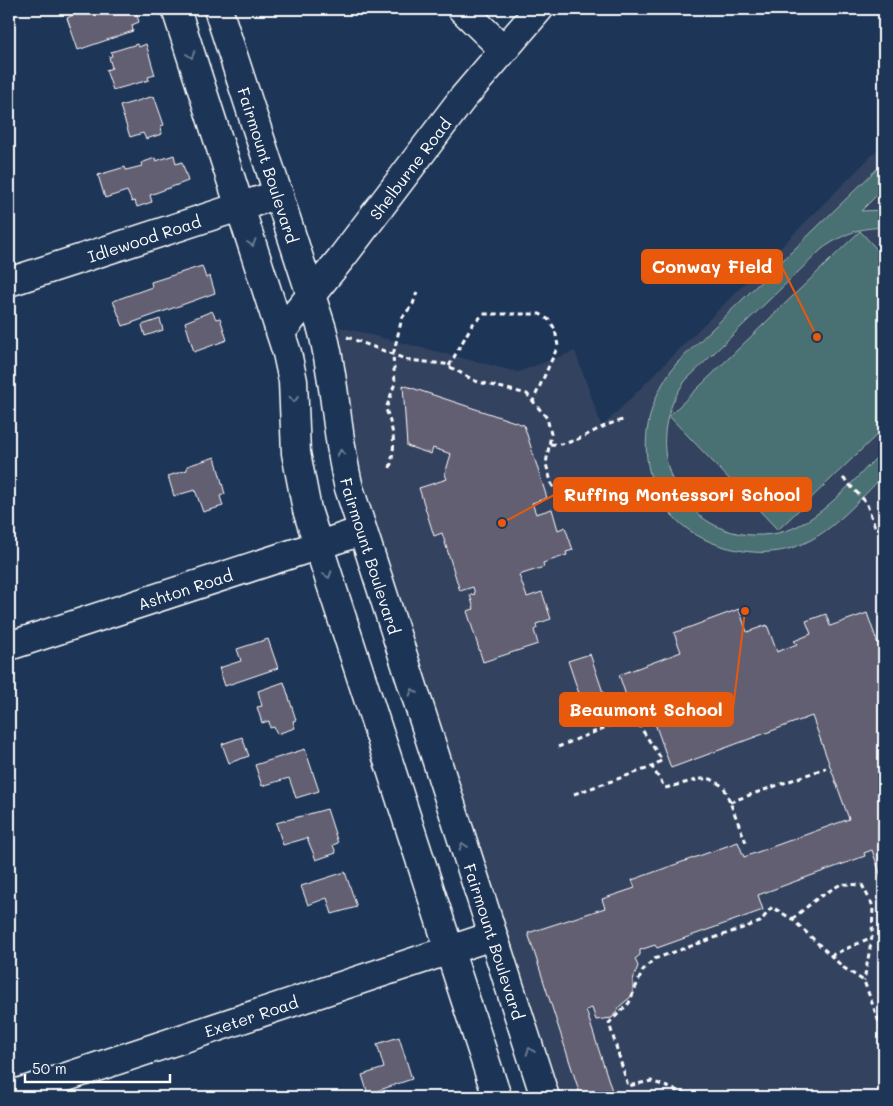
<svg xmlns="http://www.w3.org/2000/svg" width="893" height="1106" viewBox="0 0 893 1106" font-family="Mali,sans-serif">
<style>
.built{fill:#32425f}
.green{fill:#4a7072;stroke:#a4b8b8}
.building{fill:#645f73;stroke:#fff}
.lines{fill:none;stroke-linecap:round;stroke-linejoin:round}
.minor-casing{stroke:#fff;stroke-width:31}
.major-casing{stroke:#fff;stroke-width:31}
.path{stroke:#fff;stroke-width:3;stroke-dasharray:5 4;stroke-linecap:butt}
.minor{stroke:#1d3557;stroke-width:28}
.major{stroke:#1d3557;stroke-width:28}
.oneway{stroke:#6c7c92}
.labels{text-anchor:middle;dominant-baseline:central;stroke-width:5;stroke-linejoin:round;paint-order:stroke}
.street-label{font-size:16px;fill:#fff;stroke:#1d3557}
.leader{fill:none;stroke:#e8590c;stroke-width:2}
.callout-dot{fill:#e8590c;stroke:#1d3557;stroke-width:2}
.callout{fill:#e8590c;stroke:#e8590c;stroke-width:2}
.callout-label{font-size:18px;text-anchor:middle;font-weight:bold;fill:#fff}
</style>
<rect width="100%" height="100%" fill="#1d3557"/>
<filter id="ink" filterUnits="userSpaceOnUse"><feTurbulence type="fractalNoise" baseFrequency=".02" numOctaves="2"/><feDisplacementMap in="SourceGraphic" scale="10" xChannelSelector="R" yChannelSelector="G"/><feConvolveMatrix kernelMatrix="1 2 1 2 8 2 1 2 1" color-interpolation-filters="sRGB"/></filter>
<g filter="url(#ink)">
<path class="built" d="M884,143V1097H558L360,484L349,428L340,327L518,372L575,351L602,427Z"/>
<path class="green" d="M884,162V188L861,211L884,210V228C861,226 840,236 822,249L686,380C631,453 689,551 778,533C818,525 856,477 884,450V475C859,500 833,532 800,545C776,555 750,554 725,547C640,523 624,429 676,364Z
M860,231L884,257V428L778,530L669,416Z"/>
<path class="building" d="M71,9H135L139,22L132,25L133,31L78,50L67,18L73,15Z
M137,44L139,47L146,44L155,75L148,77L149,80L113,90L106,70L112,68L109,57L112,56L111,52Z
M154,96L164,125L161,126L162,134L146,139L143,133L130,137L120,106Z
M174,155L176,164L182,162L188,181L150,195L152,202L137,207L135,201L132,202L127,191L105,198L98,175L125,167L126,170L142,166L141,163L155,158L156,161Z
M202,266L206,278L210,276L215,293L123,326L113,301L152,287L151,282Z
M212,311L216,319L220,318L227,340L194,352L185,322Z
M160,319L163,330L145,336L142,325Z
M403,385L524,425L547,498L532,503L536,514L552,509L558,530L565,527L573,550L566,552L567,555L543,563L544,567L519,575L527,597L542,592L551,619L536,624L537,628L534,630L538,644L483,662L467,611L474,609L470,595L475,594L473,587L460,591L442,533L434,536L419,488L447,479L445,474L451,454L433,448L431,454L407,446Z
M215,457L225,494L220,496L223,506L203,512L195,490L174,496L168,476L187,470V466Z
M739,609L747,632L767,625L777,652L797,644L794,641L811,634L806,621L826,614L830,626L867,613L884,661V885L872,850L864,853L865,856L758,895L763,910L657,948L655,945L640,950V955L635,959L638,966L633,980V995L620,1006L612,1018L596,1020L592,1008L586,1010L614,1097H581L528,933L605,908L602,899L635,888L632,880L738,842L744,857L849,819L812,716L671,768L649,707L632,713L619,675L681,652L674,633Z
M268,639L278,668L225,686L219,668L241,661L237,649Z
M590,654L609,710L587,717L568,661Z
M284,682L296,720L293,721L295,728L277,734L274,727L270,728L269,721L262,723L257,707L262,706L258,691Z
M242,737L249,756L229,763L222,744Z
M305,749L319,791L296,798L289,778L262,786L255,765Z
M327,809L338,843L333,845L336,853L316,860L307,838L283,845L276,823Z
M345,872L357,907L332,914L327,898L308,905L301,886Z
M399,1037L412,1079L368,1094L362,1075L384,1068L377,1044Z"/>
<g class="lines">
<g class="minor-casing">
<g id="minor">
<path d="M462,9L504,50"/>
<path id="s1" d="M9,282L279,194"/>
<path id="s2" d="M281,332L343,256L462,99L539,9"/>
<path id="s3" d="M9,646L362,531"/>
<path id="s4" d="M9,1096L492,936"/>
</g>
</g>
<g class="major-casing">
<g id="major">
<path d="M176,9L287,353L293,381L296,453L307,510L497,1097"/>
<path id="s5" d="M218,9L322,329C336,382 336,436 349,488L545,1097"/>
</g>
</g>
<path class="path" d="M347,337L408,360L445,364L475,381L527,394L547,418L551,434L546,464L552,485L559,494
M449,366L472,325L484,314H540L549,320L555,329L558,346L533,401
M550,444C577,447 598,424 624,420
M390,468C396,443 394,433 386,409L395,383L393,355L402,318L413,304L417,292
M843,478L866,502L875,527
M558,747L633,716L662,760L652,767L665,788L700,779H711L724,787L747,845
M574,794L652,767
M730,802L826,768
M792,919L819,897L841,884L862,885L873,906L872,937L864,981
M830,956L872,937
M695,1097L651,1081L628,1086L609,1023L629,1003L643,970L654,959L760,922L772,907L792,919L844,968L864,981L884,1036"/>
<use href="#minor" class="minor"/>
<use href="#major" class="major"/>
</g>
<defs><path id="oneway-chevron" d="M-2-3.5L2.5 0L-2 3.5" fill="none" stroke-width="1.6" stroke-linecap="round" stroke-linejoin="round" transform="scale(1.25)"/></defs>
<g class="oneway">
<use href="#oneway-chevron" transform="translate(191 55) rotate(72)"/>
<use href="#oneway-chevron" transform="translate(252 243) rotate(72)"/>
<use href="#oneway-chevron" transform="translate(294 399) rotate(88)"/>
<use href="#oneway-chevron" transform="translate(341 453) rotate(-99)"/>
<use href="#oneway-chevron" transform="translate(328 575) rotate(72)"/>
<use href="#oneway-chevron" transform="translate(413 692) rotate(-108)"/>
<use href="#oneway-chevron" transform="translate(463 846) rotate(-108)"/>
<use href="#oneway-chevron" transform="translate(530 1051) rotate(-108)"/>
</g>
</g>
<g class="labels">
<g class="street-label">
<text stroke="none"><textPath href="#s5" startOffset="164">Fairmount Boulevard</textPath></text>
<text stroke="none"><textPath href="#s2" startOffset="208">Shelburne Road</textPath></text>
<text stroke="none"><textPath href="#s1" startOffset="142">Idlewood Road</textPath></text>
<text stroke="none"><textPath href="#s5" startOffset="569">Fairmount Boulevard</textPath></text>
<text stroke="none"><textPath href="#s3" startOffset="185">Ashton Road</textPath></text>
<text stroke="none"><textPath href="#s5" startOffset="974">Fairmount Boulevard</textPath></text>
<text stroke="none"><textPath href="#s4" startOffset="255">Exeter Road</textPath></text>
</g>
</g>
<path class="leader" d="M817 337L782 267M502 523L554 495M745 611L733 709"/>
<g class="callout-dot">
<circle cx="817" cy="337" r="5"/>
<circle cx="502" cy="523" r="5"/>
<circle cx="745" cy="611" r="5"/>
</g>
<g class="callout">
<rect x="642" y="250" width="140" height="33" rx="5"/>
<rect x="554" y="478" width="257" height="33" rx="5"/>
<rect x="560" y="693" width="173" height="33" rx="5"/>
</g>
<g class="callout-label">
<text x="712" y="273">Conway Field</text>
<text x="682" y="501">Ruffing Montessori School</text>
<text x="646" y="716">Beaumont School</text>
</g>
<rect width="893" height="1106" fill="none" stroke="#1d3557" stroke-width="30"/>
<rect x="15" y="15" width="863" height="1076" fill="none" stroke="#fff" stroke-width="2" filter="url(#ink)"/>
<path d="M25 1074v8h145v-8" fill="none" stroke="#ffffff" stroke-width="2.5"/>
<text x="32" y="1074" font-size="15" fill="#ffffff" stroke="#1d3557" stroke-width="4" paint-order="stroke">50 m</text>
</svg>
